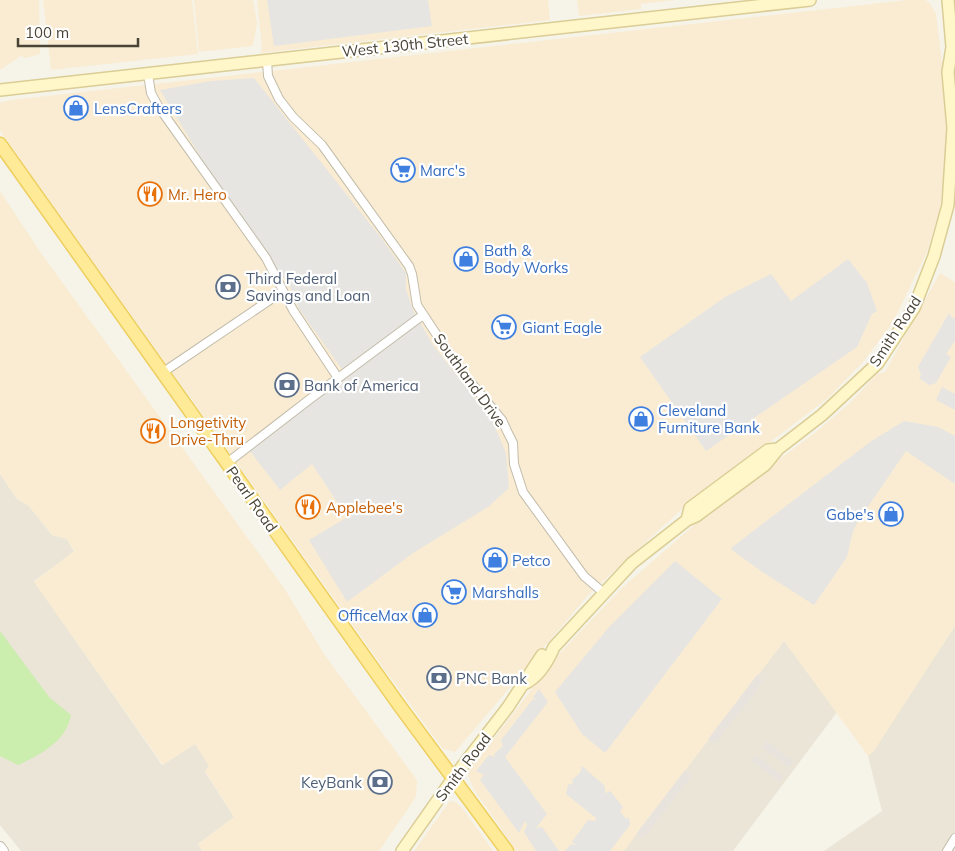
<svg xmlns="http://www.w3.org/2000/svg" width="955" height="851" viewBox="0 0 955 851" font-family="Mulish,sans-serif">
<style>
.residential{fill:#eae5d6}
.commercial{fill:#f9ecd2}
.industrial{fill:#e8e4dd}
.green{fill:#cbedae}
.parking{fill:#e7e5e1}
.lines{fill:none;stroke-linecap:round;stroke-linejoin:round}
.minor-casing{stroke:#c2bcaa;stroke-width:10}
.tertiary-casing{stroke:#c2bcaa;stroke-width:12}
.secondary-casing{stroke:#dacd95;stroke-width:14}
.primary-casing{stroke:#eecf5e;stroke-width:15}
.minor{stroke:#fff;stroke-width:8}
.tertiary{stroke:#fff;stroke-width:10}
.secondary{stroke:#fff6c9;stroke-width:11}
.primary{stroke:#ffea98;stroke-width:12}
.labels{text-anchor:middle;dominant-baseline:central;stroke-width:4.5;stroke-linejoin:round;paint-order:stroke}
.street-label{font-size:15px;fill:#4a4436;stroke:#fff}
.shop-label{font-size:15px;fill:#366cbe;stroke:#fff;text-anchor:start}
.food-label{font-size:15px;fill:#c56008;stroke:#fff;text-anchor:start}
.service-label{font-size:15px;fill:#4e5e75;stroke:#fff;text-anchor:start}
</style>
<rect width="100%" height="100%" fill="#f6f3e9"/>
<path class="residential" d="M0,474L17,499L29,506L52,535L67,539L74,552L34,581L162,765L195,744L210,766L205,772L234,817L198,844L202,851H21L0,825Z
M955,626V851H824L882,811L868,756Z
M784,641L837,712L733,851H623Z"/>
<path class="commercial" d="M0,0H39L40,54L26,58L21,56L0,70Z
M43,0H192L198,54L51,70Z
M194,0H253L257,23L253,46L199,52Z
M257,0H548L550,20L260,53L262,48Z
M577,0H676L641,4V9L579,16Z
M907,0H925L930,3L936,14L943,71L947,148L940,208L927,252L892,324L862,363L828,398L682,509L590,593L455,752L443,749L390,677L0,131V103L11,100Z
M0,191L41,253L284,588L324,654L417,780L416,797L379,851H202L198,844L234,817L205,771L209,766L195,744L163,765L34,582L74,551L67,539L52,535L29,506L17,499L0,474Z
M940,273L955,282V626L874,751L868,756L784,641L624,851H517L474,790L468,775L471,768L559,654L622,588L716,506L816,432L850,403L877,374L885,372Z
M450,801L456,802L463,809L493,851H414Z"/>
<path class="industrial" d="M757,675L764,681L715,744L708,739Z
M766,741L794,761L789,768L761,747Z
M756,755L784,776L780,782L751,761Z
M685,770L692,776L643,839L636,834Z"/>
<path class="green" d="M0,631L49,697L71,715C66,742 41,754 18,765L0,756Z"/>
<path class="parking" d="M267,0H428L432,26L274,46Z
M254,78L382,239L406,273V289L413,310L433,345L492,420L506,453L509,488L488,507L413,553L347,602L309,540L346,518L341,508L312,464L280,490L249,450L346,375L299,309L290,287L206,166L160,90L211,81Z
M848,259L867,283L877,311L872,314L857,347L706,451L640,357L725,297L771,274L791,301Z
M949,313L953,319L955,317V341L946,354L951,357L936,383L929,385L919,378L921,375L918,367Z
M942,387L955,394V410L936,400Z
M904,421L938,427L955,436V484L906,451L859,520L853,531L847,557L814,605L761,571L732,550L731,548L870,442Z
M675,561L722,599L605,753L582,734L555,692L610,626Z
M539,689L548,702L505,757L547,814L536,828L542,827L559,851H536L524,832L527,825L525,821L519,833L480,780L484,775L476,771L489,755L495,757L494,754L503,746L501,740L533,699L537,700L533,697Z
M582,766L605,786V794L608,791L611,792L623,807L620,811L626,819L629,817L630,825L610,851H565L571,844L577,845L572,842L588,820L595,821L596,818L566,794L568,785L573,783L572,780L580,773Z"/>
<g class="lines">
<g class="minor-casing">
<path id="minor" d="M267,61L268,76L279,99L293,117L322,145L409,266L412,274L417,305L458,367L502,420L507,431L513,443L514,464L523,492L584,576L605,594
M148,74L151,93L158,106L266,258L293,310L338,378
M162,373L283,291
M227,463L310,399L423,315
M947,851L955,838"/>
</g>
<g class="tertiary-casing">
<path id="tertiary" d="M0,847L3,851"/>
</g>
<g class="secondary-casing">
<path id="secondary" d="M0,90L810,0
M687,520L690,508L768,450L778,449
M524,684C539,677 548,661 554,647L632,563L687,520L696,516L765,465L778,449L822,415L878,363L914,308L934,256L948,205L953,128L948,72L952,47L948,0
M402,851L454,777L508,707L542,655"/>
</g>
<g class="primary-casing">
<path id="primary" d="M0,144L399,705L507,851"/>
</g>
<use href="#minor" class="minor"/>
<use href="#tertiary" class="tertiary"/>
<use href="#secondary" class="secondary"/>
<use href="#primary" class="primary"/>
</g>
<defs>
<g id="shop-ring" transform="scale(1.25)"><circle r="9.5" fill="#fff" stroke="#3f7fe0" stroke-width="1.5"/><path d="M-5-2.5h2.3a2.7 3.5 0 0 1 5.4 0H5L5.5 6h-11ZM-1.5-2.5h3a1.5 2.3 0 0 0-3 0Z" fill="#3f7fe0"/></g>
<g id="supermarket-ring" transform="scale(1.25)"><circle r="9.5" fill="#fff" stroke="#3f7fe0" stroke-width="1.5"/><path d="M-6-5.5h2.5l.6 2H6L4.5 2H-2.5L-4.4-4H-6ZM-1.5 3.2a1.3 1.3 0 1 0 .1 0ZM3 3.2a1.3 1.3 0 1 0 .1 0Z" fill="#3f7fe0"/></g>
<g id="restaurant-ring" transform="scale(1.25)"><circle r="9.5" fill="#fff" stroke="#e8710a" stroke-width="1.5"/><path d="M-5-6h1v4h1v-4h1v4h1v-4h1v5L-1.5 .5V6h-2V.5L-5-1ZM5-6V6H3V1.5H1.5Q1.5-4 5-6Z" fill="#e8710a"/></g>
<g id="bank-ring" transform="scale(1.25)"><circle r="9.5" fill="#fff" stroke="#5c6f8a" stroke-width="1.5"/><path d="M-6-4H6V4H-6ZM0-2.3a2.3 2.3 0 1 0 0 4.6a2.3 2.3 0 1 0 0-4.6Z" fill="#5c6f8a"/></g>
</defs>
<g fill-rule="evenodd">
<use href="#shop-ring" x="76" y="108"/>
<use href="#supermarket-ring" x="403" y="170"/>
<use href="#restaurant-ring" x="150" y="194"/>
<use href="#shop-ring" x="466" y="259"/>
<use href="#bank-ring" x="228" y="287"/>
<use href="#supermarket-ring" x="504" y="327"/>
<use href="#bank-ring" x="287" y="385"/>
<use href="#shop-ring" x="641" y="419"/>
<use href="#restaurant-ring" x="153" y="431"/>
<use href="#restaurant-ring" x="308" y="507"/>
<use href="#shop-ring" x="891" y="514"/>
<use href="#shop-ring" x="495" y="560"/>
<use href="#supermarket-ring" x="454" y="592"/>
<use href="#shop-ring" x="425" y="615"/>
<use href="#bank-ring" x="439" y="678"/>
<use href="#bank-ring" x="380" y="782"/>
</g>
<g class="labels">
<g class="street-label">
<text transform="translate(405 45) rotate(-6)">West 130th Street</text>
<text transform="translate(895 331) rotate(-57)">Smith Road</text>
<text transform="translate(470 380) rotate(54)">Southland Drive</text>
<text transform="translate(252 499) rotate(55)">Pearl Road</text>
<text transform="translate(463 767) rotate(-53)">Smith Road</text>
</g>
<g class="shop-label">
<text x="94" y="108">LensCrafters</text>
<text x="420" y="170">Marc's</text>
<text x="484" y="250">Bath &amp;<tspan x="484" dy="17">Body Works</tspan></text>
<text x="522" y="327">Giant Eagle</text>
<text x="658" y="410">Cleveland<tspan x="658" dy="17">Furniture Bank</tspan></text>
<text x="874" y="514" text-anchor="end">Gabe's</text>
<text x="512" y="560">Petco</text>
<text x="472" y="592">Marshalls</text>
<text x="408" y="615" text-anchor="end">OfficeMax</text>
</g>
<g class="food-label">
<text x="168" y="194">Mr. Hero</text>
<text x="170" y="422">Longetivity<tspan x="170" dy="17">Drive-Thru</tspan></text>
<text x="326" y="507">Applebee's</text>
</g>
<g class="service-label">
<text x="246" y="278">Third Federal<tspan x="246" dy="17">Savings and Loan</tspan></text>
<text x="304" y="385">Bank of America</text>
<text x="456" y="678">PNC Bank</text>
<text x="362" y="782" text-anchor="end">KeyBank</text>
</g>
</g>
<path d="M18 38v8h120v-8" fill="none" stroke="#4a4436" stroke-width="2.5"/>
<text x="25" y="38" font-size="15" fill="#4a4436" stroke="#ffffff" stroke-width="4" paint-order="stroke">100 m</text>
</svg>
